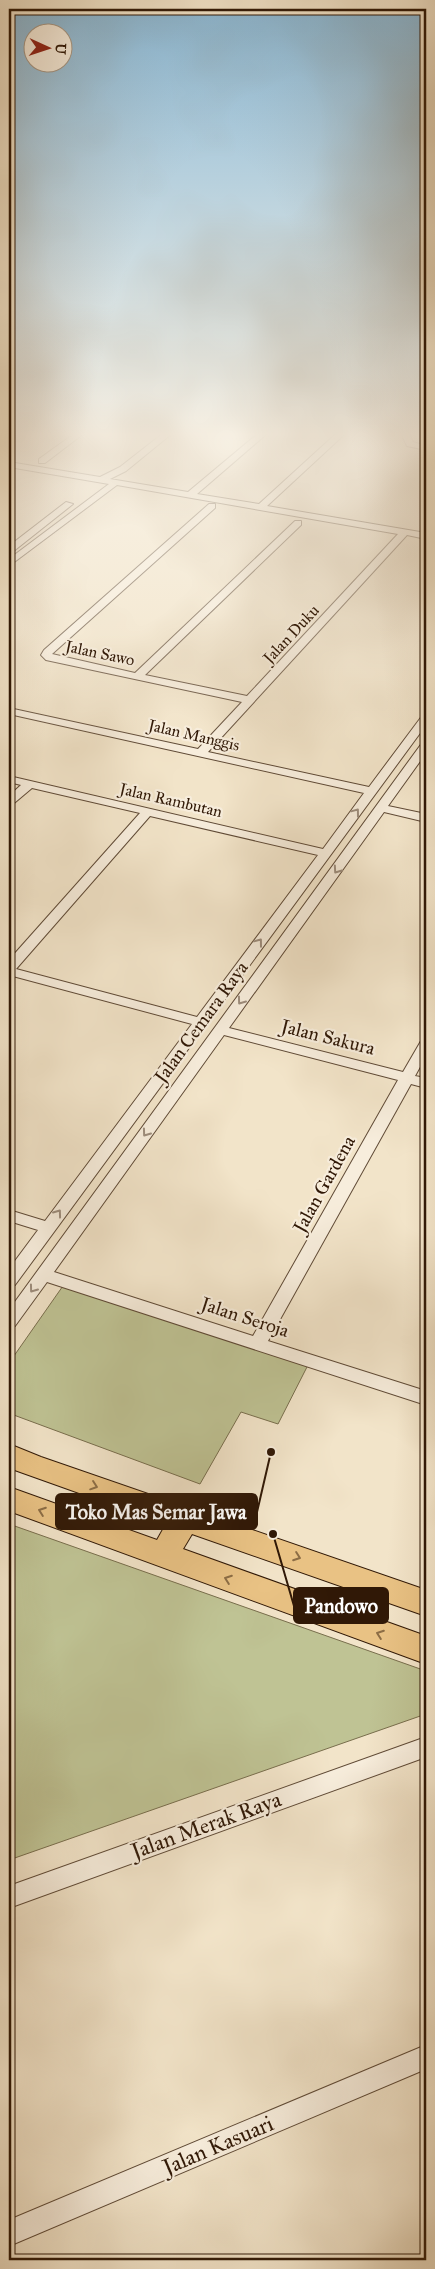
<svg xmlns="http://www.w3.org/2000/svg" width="435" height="2269" viewBox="0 0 435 2269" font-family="'IM FELL Great Primer',serif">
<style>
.green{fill:#bfc394;stroke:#786e4d}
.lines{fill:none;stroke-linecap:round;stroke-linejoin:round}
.street-casing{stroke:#604b37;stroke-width:2}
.primary-casing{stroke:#301806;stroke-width:2}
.street{fill:#f7eddc;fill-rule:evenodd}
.primary{fill:#e9c284;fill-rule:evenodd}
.oneway{stroke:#9d8d7c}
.oneway2{stroke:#8c6d45}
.labels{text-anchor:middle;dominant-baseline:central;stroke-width:4.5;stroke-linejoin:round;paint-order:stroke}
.far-street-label{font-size:16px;fill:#301806;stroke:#f7eddc}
.street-label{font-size:19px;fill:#301806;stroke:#f7eddc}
.near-street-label{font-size:22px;fill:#301806;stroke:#f7eddc}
.leader{fill:none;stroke:#301806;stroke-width:2}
.callout-dot{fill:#301806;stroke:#f7eddc;stroke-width:2}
.callout{fill:#301806;stroke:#301806;stroke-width:2}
.callout-label{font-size:20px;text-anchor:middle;font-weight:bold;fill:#fff}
</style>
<rect width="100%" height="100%" fill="#f2e4c9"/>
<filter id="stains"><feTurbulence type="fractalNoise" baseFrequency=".004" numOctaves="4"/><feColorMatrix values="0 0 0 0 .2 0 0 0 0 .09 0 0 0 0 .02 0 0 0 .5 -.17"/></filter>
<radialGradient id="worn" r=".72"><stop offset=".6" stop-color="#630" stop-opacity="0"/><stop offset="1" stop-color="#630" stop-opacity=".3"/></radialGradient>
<path class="green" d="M65,1283L308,1365L278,1424L241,1412L200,1484L11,1414L9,1363Z
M9,1524L426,1671V1714L9,1860Z"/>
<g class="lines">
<g class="street-casing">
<path id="street" d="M78,431H87L45,463H39V459Z
M166,431H175L126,471L110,479L188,492L261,431H270L197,494L259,504L339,431H348L267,506L426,533V539L407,535L208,752L369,787L422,716L426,715V725L15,1285L9,1287V1269L38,1230L9,1221V1210L45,1221L192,1024L9,975V960L140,813L32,788L13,804L9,805V796L21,785L9,782V776L323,849L364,793L9,714V708L198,749L242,702L46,660L41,655L44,650L209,504H215V508L52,654L135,673L295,521H301V525L145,675L247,696L398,534L117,485L9,566V559L109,484L9,467V462L100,477L120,467ZM150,816L318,855L197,1017L16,969Z
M400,431H408L413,442L426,446V450L407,446Z
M66,502L73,504L15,550H9V546Z
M426,742V753L388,806L426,814V822L384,812L229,1028L403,1072L421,1041L426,1040V1056L415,1076L426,1078V1088L411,1084L268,1341L426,1391V1405L47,1282L15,1326L9,1328V1310L422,743ZM224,1035L398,1080L253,1336L54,1272Z
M426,1737V1757L9,1908V1886Z
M426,2045V2069L9,2246V2220Z"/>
</g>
<g class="primary-casing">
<path id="primary" d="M9,1444L41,1457L426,1590V1616L192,1534L183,1549L426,1636V1664L9,1511V1487L157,1540L166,1524L9,1468Z"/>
</g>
<use href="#street" class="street"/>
<use href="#primary" class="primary"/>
</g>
<defs><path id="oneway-chevron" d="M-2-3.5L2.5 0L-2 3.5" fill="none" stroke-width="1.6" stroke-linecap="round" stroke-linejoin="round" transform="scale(1.25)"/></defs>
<g class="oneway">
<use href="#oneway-chevron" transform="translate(356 812) rotate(-53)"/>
<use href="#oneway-chevron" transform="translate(337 870) rotate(125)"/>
<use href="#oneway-chevron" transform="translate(259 942) rotate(-53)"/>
<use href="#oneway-chevron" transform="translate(241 1001) rotate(126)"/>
<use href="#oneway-chevron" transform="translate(146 1133) rotate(126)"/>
<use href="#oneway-chevron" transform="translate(58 1213) rotate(-54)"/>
<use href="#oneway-chevron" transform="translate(33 1289) rotate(126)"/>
</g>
<g class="oneway2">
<use href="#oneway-chevron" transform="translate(94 1486) rotate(19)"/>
<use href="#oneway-chevron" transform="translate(42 1511) rotate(-160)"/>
<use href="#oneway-chevron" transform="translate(297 1557) rotate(20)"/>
<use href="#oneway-chevron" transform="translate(228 1579) rotate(-160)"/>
<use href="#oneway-chevron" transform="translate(380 1634) rotate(-160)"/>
</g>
<linearGradient id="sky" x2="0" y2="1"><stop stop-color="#89b8d6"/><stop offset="0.58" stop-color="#f9f3e7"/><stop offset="1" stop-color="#f9f3e7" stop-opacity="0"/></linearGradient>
<rect width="435" height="749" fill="url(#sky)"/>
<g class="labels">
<g class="far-street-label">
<text transform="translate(291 634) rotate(-47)">Jalan Duku</text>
<text transform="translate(100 653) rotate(12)">Jalan Sawo</text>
<text transform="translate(194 735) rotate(13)">Jalan Manggis</text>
<text transform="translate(171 800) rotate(13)">Jalan Rambutan</text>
</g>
<g class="street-label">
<text transform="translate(201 1022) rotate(-54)">Jalan Cemara Raya</text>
<text transform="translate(328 1037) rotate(14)">Jalan Sakura</text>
<text transform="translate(324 1184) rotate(-61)">Jalan Gardena</text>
<text transform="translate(245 1317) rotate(18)">Jalan Seroja</text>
</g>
<g class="near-street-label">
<text transform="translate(206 1825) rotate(-20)">Jalan Merak Raya</text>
<text transform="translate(218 2145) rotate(-23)">Jalan Kasuari</text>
</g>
</g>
<path class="leader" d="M271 1452L257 1512M273 1534L294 1606"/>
<g class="callout-dot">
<circle cx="271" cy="1452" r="5"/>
<circle cx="273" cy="1534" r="5"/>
</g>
<g class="callout">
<rect x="56" y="1494" width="201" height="35" rx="5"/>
<rect x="294" y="1588" width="94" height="35" rx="5"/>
</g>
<g class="callout-label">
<text x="156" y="1519">Toko Mas Semar Jawa</text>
<text x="341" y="1613">Pandowo</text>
</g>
<rect width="435" height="2269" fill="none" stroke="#f2e4c9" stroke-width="30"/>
<rect x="10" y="10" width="415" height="2249" fill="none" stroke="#301806" stroke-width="2.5"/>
<rect x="15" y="15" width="405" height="2239" fill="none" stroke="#301806"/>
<g transform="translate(48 48) rotate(93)"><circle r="24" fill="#f7eddc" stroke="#a79886"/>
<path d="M0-4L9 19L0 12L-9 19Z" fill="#8f2418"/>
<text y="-8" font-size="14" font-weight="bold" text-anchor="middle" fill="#301806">U</text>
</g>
<rect width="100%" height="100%" filter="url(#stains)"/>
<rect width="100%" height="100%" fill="url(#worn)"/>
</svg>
